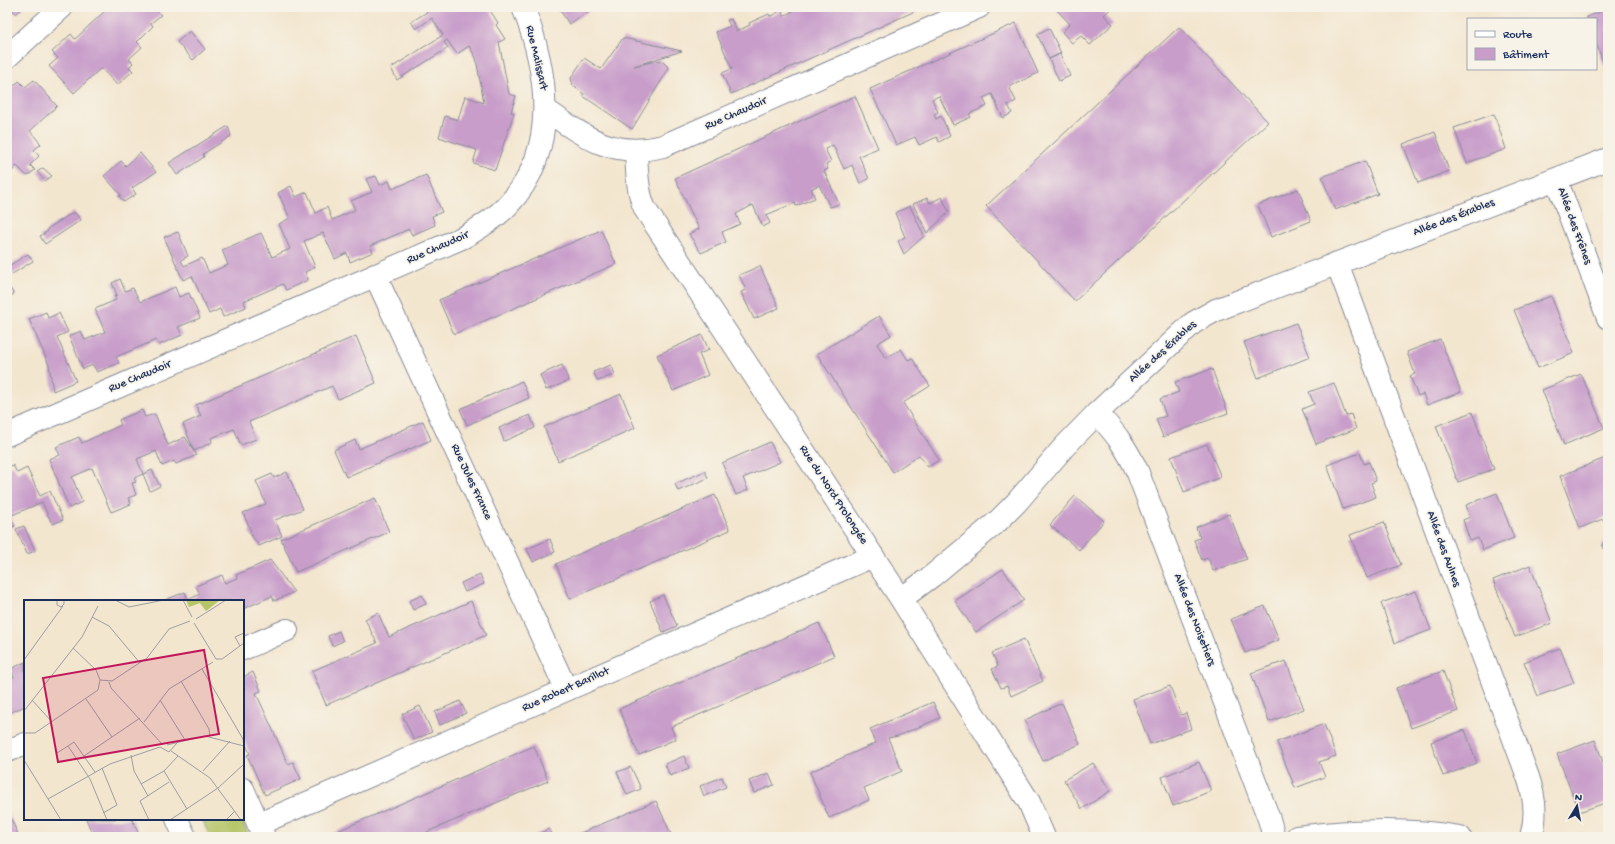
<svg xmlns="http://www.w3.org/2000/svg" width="1615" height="844" viewBox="0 0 1615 844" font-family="'Gochi Hand',sans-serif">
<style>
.green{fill:#b5c568;stroke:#687a63}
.building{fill:#c89dca}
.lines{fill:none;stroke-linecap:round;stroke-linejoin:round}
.minor-casing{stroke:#878a96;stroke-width:24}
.tertiary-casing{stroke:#878a96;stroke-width:24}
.minor{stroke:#fff;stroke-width:22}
.tertiary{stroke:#fff;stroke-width:22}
.labels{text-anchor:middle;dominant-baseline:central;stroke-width:3.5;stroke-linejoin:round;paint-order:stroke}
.street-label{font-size:12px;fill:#1b2f5e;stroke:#f7f3e8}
.inset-road{fill:none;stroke:#9d9da2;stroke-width:1}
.view{fill:#c2185b;fill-opacity:0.15;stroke:#c2185b;stroke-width:2}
.inset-edge{fill:none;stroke:#1b2f5e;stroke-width:2}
</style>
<rect width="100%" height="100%" fill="#f7f3e8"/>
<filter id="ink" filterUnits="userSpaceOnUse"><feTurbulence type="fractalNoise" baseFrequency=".025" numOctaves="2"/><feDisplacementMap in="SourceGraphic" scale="8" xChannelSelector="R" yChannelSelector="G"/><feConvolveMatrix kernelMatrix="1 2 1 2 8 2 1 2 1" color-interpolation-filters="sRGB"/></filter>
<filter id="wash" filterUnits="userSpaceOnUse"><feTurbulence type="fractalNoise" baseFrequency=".012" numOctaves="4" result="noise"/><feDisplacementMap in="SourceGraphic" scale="16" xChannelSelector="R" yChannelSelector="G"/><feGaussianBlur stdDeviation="0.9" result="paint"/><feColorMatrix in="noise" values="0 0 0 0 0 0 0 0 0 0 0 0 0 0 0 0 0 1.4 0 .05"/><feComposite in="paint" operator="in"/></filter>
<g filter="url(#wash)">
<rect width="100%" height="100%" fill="#f3e6cf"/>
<path class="green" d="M202,819H242L249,837H210Z"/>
<g id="blocks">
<path class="building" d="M7,7H24L16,14L13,10L7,15Z
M106,7H153L161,15L151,23L153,26L137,42L142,47L129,59L133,63L129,67L133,71L117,85L101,68L74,93L49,66L58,58L52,52L71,34L75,39L107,9Z
M424,7H488L498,23L496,25L505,39L499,42L509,94L516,96L511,112L514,113L495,170L473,163L477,150L439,137L445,116L458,120L465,96L484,103L476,58L469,46L457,54L447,40L444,42L448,48L397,80L391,68L443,35L432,18L416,29L411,22L427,12Z
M558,7H595L569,24Z
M791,7H924L731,94L722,73L732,69L716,32L730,26L727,20L731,19L737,31L750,25L749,23L769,14L770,16L774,15L781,10L784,16L793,11Z
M1056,7H1113L1104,15L1113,24L1090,45L1081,36L1072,43L1062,32L1070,24L1055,8Z
M1608,9V75L1596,43V19H1587V17Z
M1016,23L1038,73L1009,87L1016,101L1008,105L1012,113L1003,118L992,94L983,98L987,106L969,114L971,117L953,125L939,96L932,99L938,112L934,114L936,119L941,116L950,136L939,142L937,137L919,145L915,137L896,145L870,89Z
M1179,27L1268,122L1075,301L986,206Z
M1049,28L1061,53L1049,59L1037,34Z
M190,31L205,49L193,60L177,42Z
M623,38L682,51L634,66L661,60L669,68L632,129L583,96L584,94L573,86L571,78L584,58L601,69Z
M1060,54L1070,76L1059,81L1049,59Z
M34,80L57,106L30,131L41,144L34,150L39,156L30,165L35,170L27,176L17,166L7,176V92L19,81L25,87Z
M855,96L878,148L859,156L869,179L860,183L852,165L844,169L833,145L825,149L831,161L826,164L828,169L824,171L839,204L830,207L819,185L811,189L815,198L796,206L795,203L766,215L770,223L763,227L753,205L736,214L740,224L722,232L726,242L701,253L689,234L699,229L675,178Z
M1494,114L1506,149L1467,163L1454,128Z
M228,126L231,136L203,154L204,157L177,175L169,163Z
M1435,132L1449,171L1418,183L1403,144Z
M140,153L156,172L132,188L136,194L124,202L119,196L121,195L104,176L121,161L126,166Z
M1365,161L1378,194L1335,210L1322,177Z
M43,168L52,176L45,181L37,172Z
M426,175L442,212L432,216L435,225L412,235L409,229L370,246L373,252L350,262L347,253L335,259L323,233L304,241L315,267L305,272L308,280L286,290L283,284L244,301L246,307L223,317L220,309L209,314L192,276L183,280L164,237L178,232L188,256L181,260L184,266L202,258L209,273L228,265L222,250L261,233L272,257L290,249L279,224L290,218L278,193L291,186L296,197L307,192L316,213L327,207L332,220L355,210L351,201L372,192L366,179L376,176L380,185L389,181L392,189Z
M1298,189L1311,221L1271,237L1258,205Z
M942,197L949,212L927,233L913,204L927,198L930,203Z
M910,206L924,236L904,254L898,241L905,237L895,213Z
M74,212L81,220L45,244L40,236L48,231L47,229Z
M601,230L616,264L454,334L439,300Z
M28,254L33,261L9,276L7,267Z
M760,266L779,308L754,319L741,292L746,290L739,275Z
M120,279L125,291L133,288L140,302L175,287L179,297L189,293L200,318L178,327L182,335L159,345L156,340L116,357L119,363L97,372L93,365L83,369L69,336L81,331L85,340L105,332L95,309L116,300L114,296L117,295L112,283Z
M7,284L14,294L7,298Z
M1551,296L1574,353L1538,368L1514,310Z
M46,312L48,318L59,313L68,332L57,337L76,381L53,391L49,365L29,319Z
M879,316L891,335L877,344L886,358L901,349L908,360L912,358L930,386L903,403L939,460L928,467L919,455L893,472L817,354Z
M1296,323L1310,357L1258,378L1244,342Z
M702,335L709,350L699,354L708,375L673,391L657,355Z
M356,336L376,383L338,399L332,386L249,422L256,439L241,445L234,429L211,438L212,442L194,451L197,455L176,464L174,461L162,466L156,451L137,459L143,474L134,478L136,482L132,483L136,495L128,498L131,504L111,512L92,468L72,477L82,502L69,508L49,459L60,455L56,447L79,437L82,443L121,425L119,420L142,410L145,417L155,414L168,445L185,437L194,451L183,424L201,416L196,405Z
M1440,339L1461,392L1427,405L1423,394L1418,396L1410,376L1415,374L1407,352Z
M562,365L569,381L546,390L540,375Z
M611,365L615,374L598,381L593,372Z
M1212,369L1228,413L1163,437L1156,419L1166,416L1160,399L1179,392L1175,382Z
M1581,374L1604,428L1564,445L1542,390Z
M522,381L529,398L467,425L460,409Z
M1334,383L1346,416L1351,414L1356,429L1316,444L1302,409L1314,404L1309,392Z
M621,394L635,428L558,461L544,427Z
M1472,412L1494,469L1458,482L1436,426Z
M530,415L535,428L504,441L499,428Z
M423,421L431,440L346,477L334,450L355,440L359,449Z
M770,442L780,462L743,478L748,490L736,495L722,463Z
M1207,444L1221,477L1184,492L1171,457Z
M1360,453L1364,464L1369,462L1376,481L1371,483L1376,497L1343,509L1327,465Z
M1608,457V517L1580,528L1560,476Z
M13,465L17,473L27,468L40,496L50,491L63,520L52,524L42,502L10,516L15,526L7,529V468Z
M152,470L160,486L150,491L143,474Z
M705,471L708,478L678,491L675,484Z
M287,472L303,509L275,520L282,536L259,546L249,532L251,531L243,513L266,504L256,481L272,474L274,478Z
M1497,493L1514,538L1483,550L1478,538L1470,541L1463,520L1470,517L1466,505Z
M715,495L730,530L570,599L556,564Z
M1075,496L1104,521L1079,550L1050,525Z
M375,498L389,532L296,572L281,539Z
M1229,514L1247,559L1213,571L1208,558L1202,560L1194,540L1200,538L1196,527Z
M1384,522L1401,565L1367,578L1350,535Z
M24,526L35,551L27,554L16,529Z
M550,539L555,552L533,562L527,549Z
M1608,541V558L1602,544Z
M270,560L294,592L274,601L272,596L243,609V601H163L185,592L188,600L200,594L196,586L222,575L225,583L237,578L236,575Z
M1530,565L1552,623L1515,637L1493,580Z
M1003,569L1024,600L976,632L955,601Z
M480,574L484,584L465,592L461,583Z
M1416,591L1431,630L1395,643L1381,603Z
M422,595L426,604L413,610L409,601Z
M663,595L677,626L663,632L650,601Z
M471,601L486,635L326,705L312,671L377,643L365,619L378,613L389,637Z
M1265,606L1279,640L1245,653L1231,619Z
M819,623L834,656L671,727L676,739L639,755L619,709Z
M339,631L343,641L332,646L328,636Z
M1024,639L1043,681L1011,696L1007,686L1001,688L992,669L998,666L992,653Z
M1560,648L1574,683L1538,696L1524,662Z
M1286,661L1304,709L1269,722L1251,673Z
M25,662V706L7,714V681L14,677L11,669Z
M1443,671L1458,711L1411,728L1396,688Z
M253,672L261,691L256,693L272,728L288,764L293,762L301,779L265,795L247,755L250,754L243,738V677Z
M1170,686L1181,715L1186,713L1191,729L1150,744L1133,699Z
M460,701L466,713L440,725L435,712Z
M933,702L940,718L898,736L888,738L902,771L864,788L869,800L829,818L810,772L876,743L870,729Z
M1062,703L1080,744L1043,761L1025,720Z
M420,706L432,732L414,740L402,714Z
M1324,724L1336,756L1319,762L1325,777L1295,788L1277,742Z
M1465,730L1477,763L1443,776L1431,742Z
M1595,740L1608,776V802L1579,812L1557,754Z
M534,746L548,781L427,832L429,837H334L333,833Z
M684,756L689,768L670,776L665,764Z
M1199,762L1211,791L1173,806L1162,777Z
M1093,763L1110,791L1082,809L1064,780Z
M631,767L641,789L627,795L617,772Z
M769,773L774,785L754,793L749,781Z
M722,777L726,787L704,796L700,786Z
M656,801L671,834L665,837H576V835Z
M7,810L17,832L20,837H7Z
M86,819H132L140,837H94Z
M549,829L552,837H531Z"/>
</g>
</g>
<g filter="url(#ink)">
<use href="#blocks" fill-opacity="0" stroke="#878a96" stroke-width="1"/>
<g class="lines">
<g class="minor-casing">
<path id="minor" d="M7,57L62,7
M546,110C585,137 613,159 663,146L979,7
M636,151C637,171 637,191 645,209L901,599L1029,802L1044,837
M1556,179L1608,318
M1337,263L1528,777C1535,797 1537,817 1531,837
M375,275L566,689
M1097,413C1116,434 1127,448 1138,473L1269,819L1274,837
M7,435L464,237C480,228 496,218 508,205C560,150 548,71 523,7
M901,599L932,576L997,522L1016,503L1064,447L1097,413L1193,323L1216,310L1608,159
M243,649L287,630
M7,751L25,744
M243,789L264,837
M177,819L185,837
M259,824L873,556"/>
</g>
<g class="tertiary-casing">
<path id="tertiary" d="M1297,837C1350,830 1407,828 1460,837"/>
</g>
<use href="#minor" class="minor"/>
<use href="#tertiary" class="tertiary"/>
</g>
</g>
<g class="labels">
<g class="street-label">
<text transform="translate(536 58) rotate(77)">Rue Malissart</text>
<text transform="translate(736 114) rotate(-24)">Rue Chaudoir</text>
<text transform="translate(1454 218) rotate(-21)">Allée des Érables</text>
<text transform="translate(1574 226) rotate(70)">Allée des Frênes</text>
<text transform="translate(438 248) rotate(-24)">Rue Chaudoir</text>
<text transform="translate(1163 352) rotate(-42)">Allée des Érables</text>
<text transform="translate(140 377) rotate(-23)">Rue Chaudoir</text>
<text transform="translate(471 482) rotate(65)">Rue Jules France</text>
<text transform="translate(833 495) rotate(57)">Rue du Nord Prolongée</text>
<text transform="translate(1443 549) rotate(70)">Allée des Aulnes</text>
<text transform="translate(1194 620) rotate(69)">Allée des Noisetiers</text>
<text transform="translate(566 690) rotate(-24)">Rue Robert Barillot</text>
</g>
</g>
<g transform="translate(24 600)">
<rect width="220" height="220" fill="#f3e6cf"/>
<path d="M162,0H196L182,11L176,3L165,7Z" fill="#b5c568"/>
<path class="inset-road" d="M33,0V5L37,7L40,4V0M91,0L105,7L140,0M159,0L168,17M68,17L85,26L116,63M172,19L202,0M170,23L192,59H198L220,43M216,46L211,37L220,33M0,60L39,6M178,69L219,139L220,146M76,80L88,81L123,58L145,29L166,21M157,81L185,129L186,136M85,82L87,88L138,144M62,99L88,137M8,100L28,122M136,100L161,140M0,111L58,37L74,6M120,122L145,89L189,62M0,133H11L74,90L76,80L72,70L49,48M143,145L181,136L220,146M136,147L145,152L153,143M147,151L186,178L217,220M33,153L44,146M107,155L110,171L124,196M60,156L116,118M0,160L37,220M78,168L93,205L79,213M140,171L163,209M179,171L206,141M71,172L50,142L44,146L66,179L83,220M117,184L140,171L154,156M24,199L86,164L136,147M125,220L116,201L145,182M146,220L194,188L220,164M202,220L211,211"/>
<path class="view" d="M180,50L195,134L34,162L19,78Z"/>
<rect width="220" height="220" class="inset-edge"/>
</g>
<rect width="1615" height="844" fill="none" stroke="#f7f3e8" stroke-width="24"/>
<rect x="1467" y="18" width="130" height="52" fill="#f7f3e8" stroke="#9fa5b1"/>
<rect x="1475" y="31" width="20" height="6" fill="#ffffff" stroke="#9fa5b1"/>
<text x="1503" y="38" font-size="12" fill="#1b2f5e">Route</text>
<rect x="1475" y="48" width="20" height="12" fill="#c89dca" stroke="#9fa5b1"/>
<text x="1503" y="58" font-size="12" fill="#1b2f5e">Bâtiment</text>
<g transform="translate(1577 806) rotate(10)" stroke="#f7f3e8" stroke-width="3" paint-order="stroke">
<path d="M0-3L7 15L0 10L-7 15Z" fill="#1b2f5e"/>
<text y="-6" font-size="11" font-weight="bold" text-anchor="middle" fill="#1b2f5e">N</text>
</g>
</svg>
